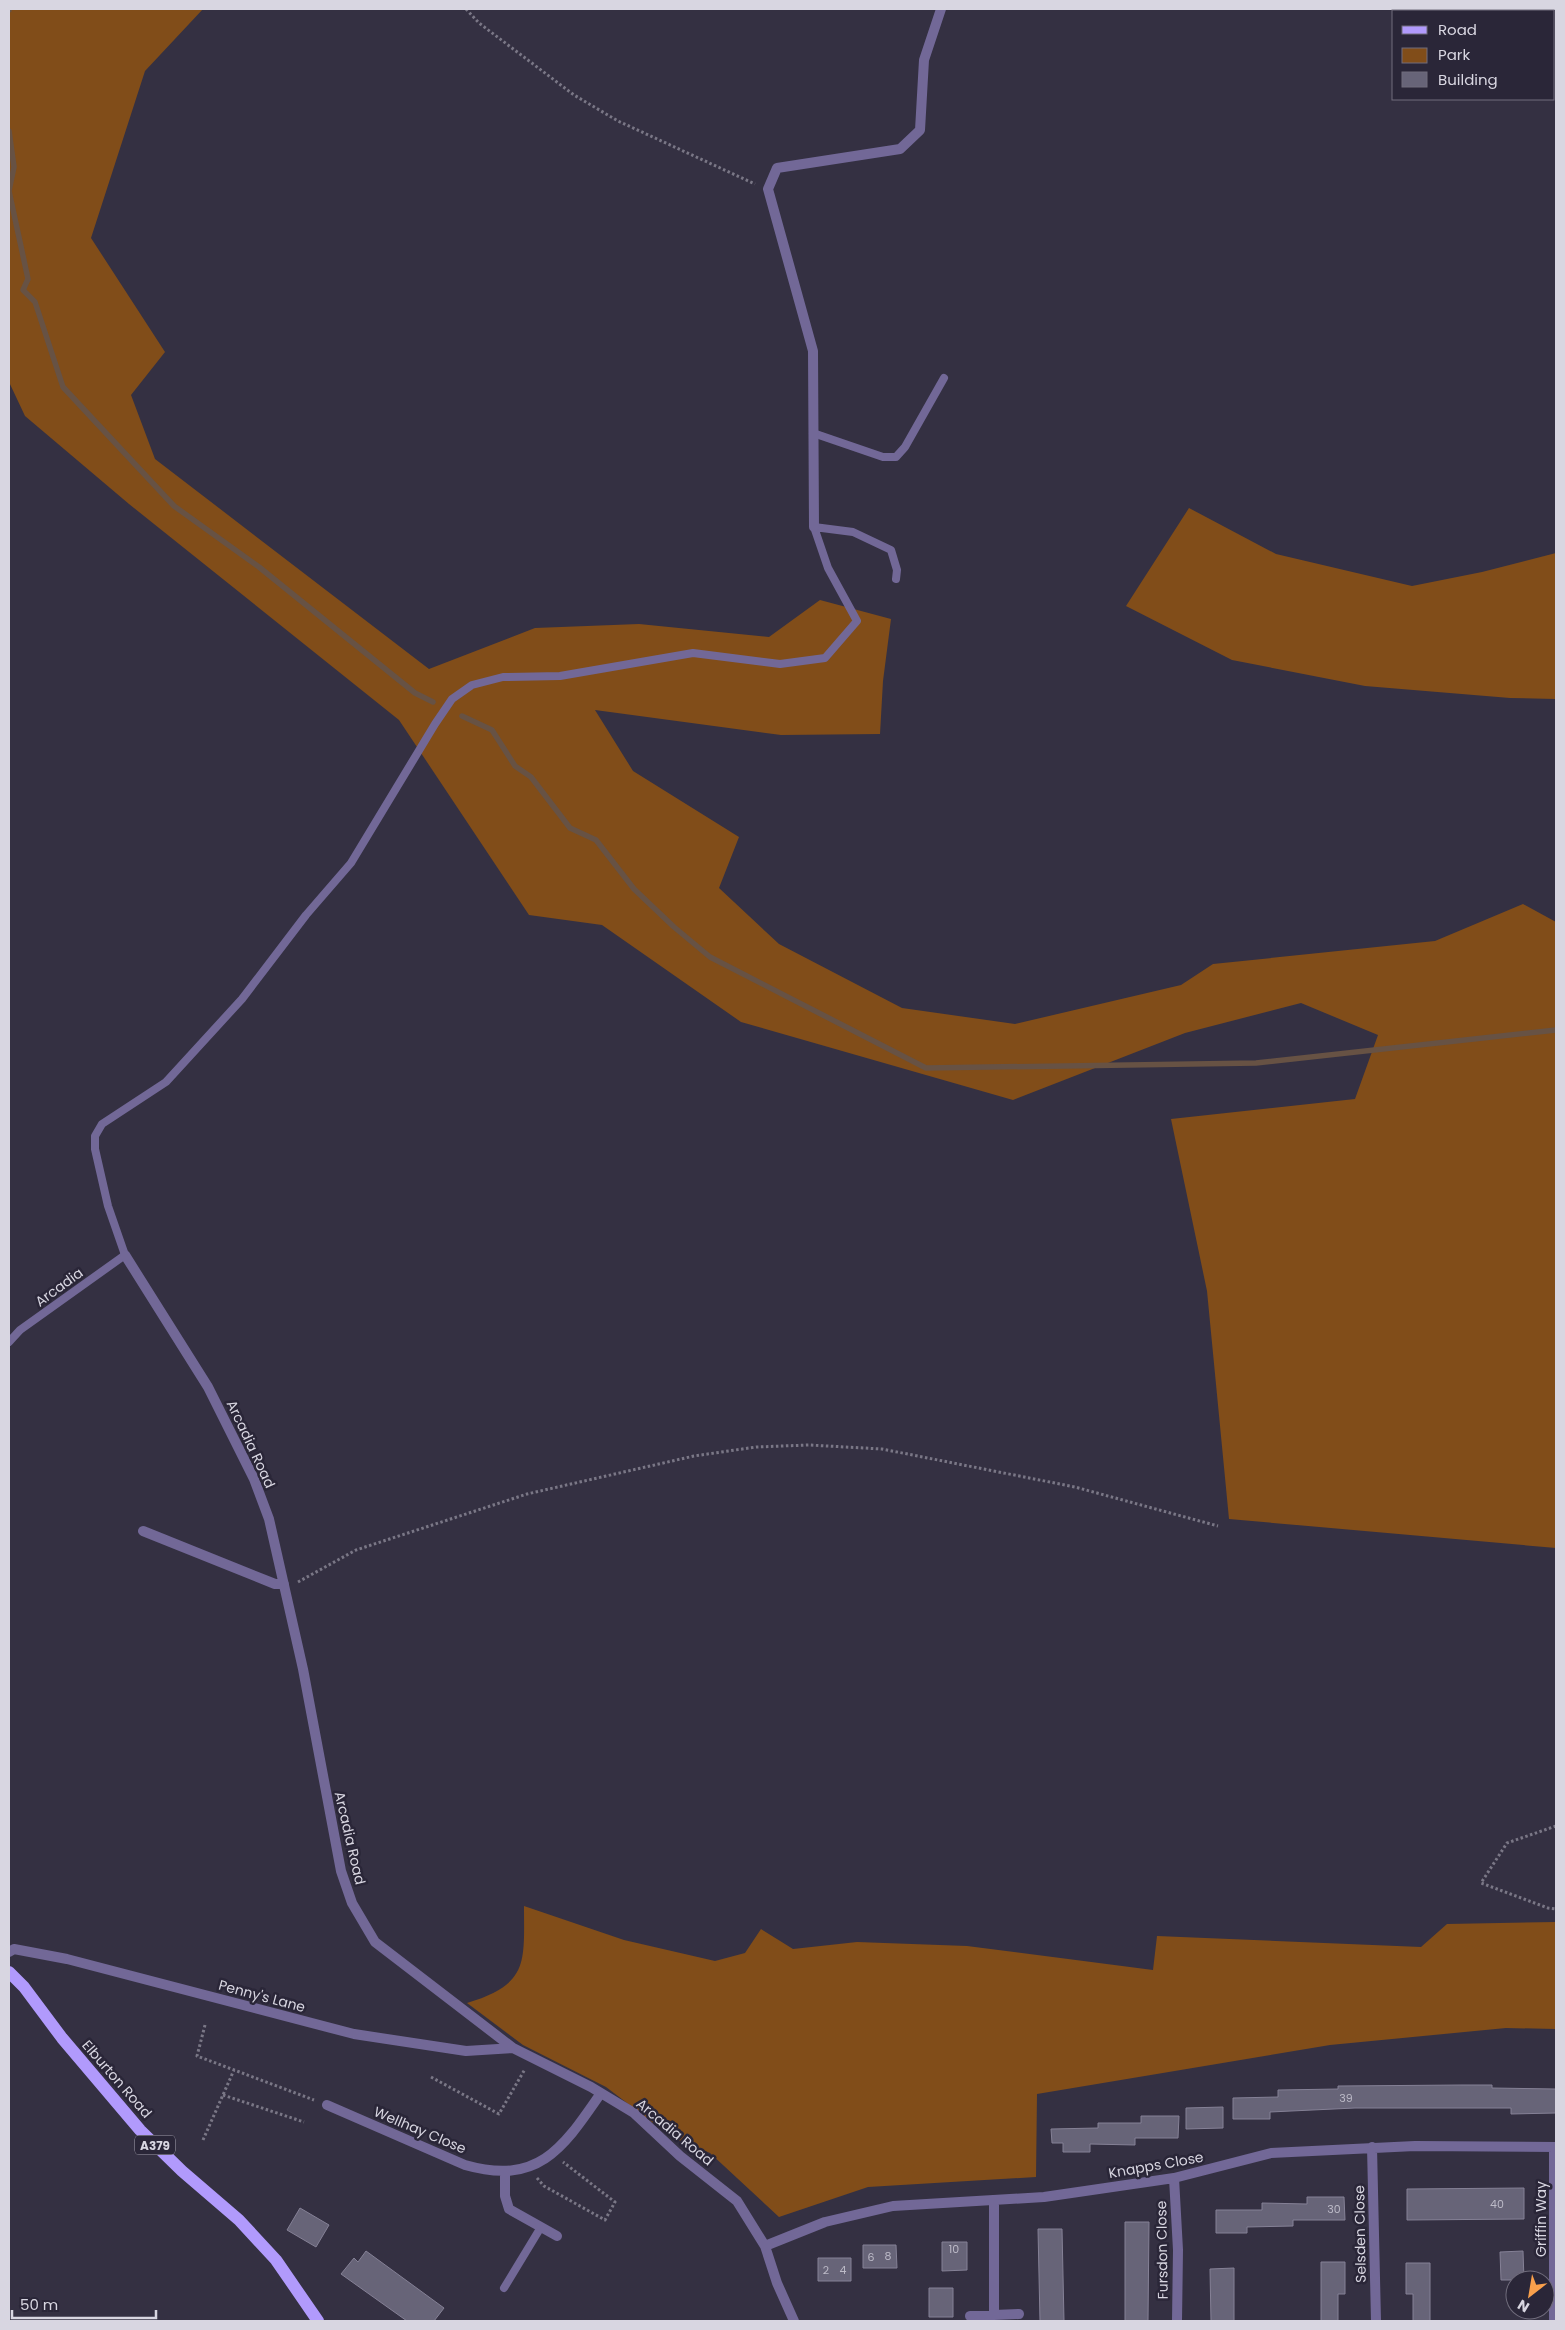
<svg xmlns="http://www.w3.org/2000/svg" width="1565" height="2330" viewBox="0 0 1565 2330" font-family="Poppins,sans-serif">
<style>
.green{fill:#814d19}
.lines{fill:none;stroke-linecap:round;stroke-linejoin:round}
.stream{stroke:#675244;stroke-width:5.5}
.building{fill:#676478;stroke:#858196}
.path{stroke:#7a7786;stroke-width:3;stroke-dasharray:2.5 2.5;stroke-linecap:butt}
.lane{stroke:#726897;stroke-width:8}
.street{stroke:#726897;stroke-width:10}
.primary{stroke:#b19afc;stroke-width:12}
.labels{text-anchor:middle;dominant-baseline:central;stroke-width:5;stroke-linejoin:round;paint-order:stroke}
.number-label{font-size:11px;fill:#bcbac7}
.shield{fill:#2a2638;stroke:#a4a1ae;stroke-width:1}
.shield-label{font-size:12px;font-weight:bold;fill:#d8d6e1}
.street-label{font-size:14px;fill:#d8d6e1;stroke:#2a2638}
</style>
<rect width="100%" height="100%" fill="#343042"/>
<path class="green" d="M9,9H203L145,71L91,238L165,352L131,395L155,459L429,669L535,628L639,624L769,637L820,600L891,619L883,681L880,734L781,735L595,710L633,771L739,837L719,888L779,944L902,1008L1015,1024L1181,985L1213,964L1435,941L1523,904L1556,922V1548L1229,1519L1207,1291L1171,1119L1355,1099L1378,1035L1301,1003L1185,1033L1013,1100L741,1022L602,925L529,915L399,720L129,504L25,416L9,382Z
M1189,508L1276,554L1412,586L1482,572L1556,553V699L1510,698L1365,686L1232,660L1126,606Z
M524,1906L624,1940L715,1961L745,1953L761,1929L793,1949L857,1942L967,1946L1153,1970L1157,1936L1421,1947L1447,1924L1556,1922V2029L1506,2028L1330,2045L1037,2094L1036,2177L868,2187L779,2217L710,2153L673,2138L606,2087L523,2045L467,2003C529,1984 524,1963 524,1906Z"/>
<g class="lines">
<path class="stream" d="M9,10V9
M9,131L14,167L9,191L28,279L23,290L35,302L63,387L174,506L259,567L415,693L433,702
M462,716L492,730L515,766L531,777L570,828L596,840L634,889L674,927L710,957L926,1068L1256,1063L1556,1030"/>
</g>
<path class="building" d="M1461,2085H1492V2088L1556,2089V2113L1511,2114V2108H1355L1270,2112V2119H1233V2098L1278,2097V2090L1338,2089V2086Z
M1223,2107V2128L1186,2129V2108Z
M1141,2116H1179L1178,2138H1135V2145L1090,2144V2152H1063V2143H1052L1051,2129L1098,2128V2123H1141Z
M1524,2188V2219L1407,2220V2189Z
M1307,2197H1344L1345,2220H1293V2226L1247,2227V2233H1216V2210H1262V2203L1307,2204Z
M300,2208L329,2225L316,2247L287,2230Z
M1125,2222H1149L1148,2321H1125Z
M1038,2229H1062L1064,2321H1040Z
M942,2242H967V2270L942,2271Z
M863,2245H896L897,2268H863Z
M366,2251L444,2308L434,2321H407L341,2274L354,2258L358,2262Z
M1523,2251L1524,2280H1501L1500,2252Z
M818,2258H851V2281H818Z
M1321,2262H1345V2294H1338V2321H1321Z
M1406,2263H1430V2321H1413V2294H1406Z
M1234,2268V2321H1211L1210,2269Z
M929,2288H953V2317H929Z"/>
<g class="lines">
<path class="path" d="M466,9L479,23L574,95L618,121L755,184
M298,1582L356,1550L527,1494L694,1456L756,1447L809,1445L882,1449L1075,1487L1218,1526
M1556,1826L1507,1843L1481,1883L1548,1908L1556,1909
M205,2025L197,2056L314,2100
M431,2077L499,2114L525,2069
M223,2095L304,2122
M203,2140L234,2070
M537,2178L544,2186L605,2220L615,2202L563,2162"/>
<path class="lane" d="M813,433L883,457H896L905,447L944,378
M9,1342L20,1330L125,1255L108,1206L95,1149V1136L102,1124L166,1082L242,999L306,915L351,863L435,724L452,699L472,685L503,677L560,676L693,653L780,664L825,658L857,621L828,568L814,527L853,532L891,550L897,570L896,579
M504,2288L541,2227"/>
<path class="street" d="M814,527L813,351L768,189L777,168L900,149L920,130L924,60L941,9
M125,1255L208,1387L254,1479L269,1519L303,1669L341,1871L352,1903L375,1942L513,2048L591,2087L634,2113L680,2156L737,2201L765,2246L777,2283L794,2321
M143,1531L275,1584H284
M9,1952L14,1949L67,1959L354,2034L466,2051L513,2048
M327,2105L465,2165C539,2186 563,2148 601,2093
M1372,2147L1376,2321
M1554,2147V2321
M505,2171V2196L509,2209L557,2236
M1174,2178L1178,2250L1177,2321
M994,2200V2315
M765,2246L825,2222L893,2206L1044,2197L1174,2178L1271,2153L1415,2146L1556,2147
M970,2316L1019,2314"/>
<path class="primary" d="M9,1972L24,1987L62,2038L140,2130L182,2171L239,2220L276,2260L318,2321"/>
</g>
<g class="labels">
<g class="number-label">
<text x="1346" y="2098">39</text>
<text x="1497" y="2204">40</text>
<text x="1334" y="2209">30</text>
<text x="954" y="2249">10</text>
<text x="888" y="2256">8</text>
<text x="871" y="2257">6</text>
<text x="826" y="2270">2</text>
<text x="843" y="2270">4</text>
</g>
<rect class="shield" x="135" y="2135.5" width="40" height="19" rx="4"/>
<g class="shield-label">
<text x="155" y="2145">A379</text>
</g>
<g class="street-label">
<text transform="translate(59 1287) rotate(-36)">Arcadia</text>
<text transform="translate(251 1444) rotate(65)">Arcadia Road</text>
<text transform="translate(350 1838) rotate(77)">Arcadia Road</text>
<text transform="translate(262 1996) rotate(15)">Penny's Lane</text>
<text transform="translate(117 2079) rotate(49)">Elburton Road</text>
<text transform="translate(420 2130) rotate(23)">Wellhay Close</text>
<text transform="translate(675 2132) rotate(40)">Arcadia Road</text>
<text transform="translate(1156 2165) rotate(-10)">Knapps Close</text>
<text transform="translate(1541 2219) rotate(-90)">Griffin Way</text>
<text transform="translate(1360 2234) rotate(-91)">Selsden Close</text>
<text transform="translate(1162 2250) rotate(-91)">Fursdon Close</text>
</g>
</g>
<rect width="1565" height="2330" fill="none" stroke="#d8d6e1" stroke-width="20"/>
<rect x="1392" y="10" width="162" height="90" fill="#2a2638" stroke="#706c7c"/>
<rect x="1402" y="26" width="25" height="8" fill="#b19afc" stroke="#706c7c"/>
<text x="1438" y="35" font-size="15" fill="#d8d6e1">Road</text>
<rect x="1402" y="48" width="25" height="15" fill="#814d19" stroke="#706c7c"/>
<text x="1438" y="60" font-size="15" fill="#d8d6e1">Park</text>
<rect x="1402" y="72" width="25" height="15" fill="#676478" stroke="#706c7c"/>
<text x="1438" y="85" font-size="15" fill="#d8d6e1">Building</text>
<g transform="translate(1530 2295) rotate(211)"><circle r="24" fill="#2a2638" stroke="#706c7c"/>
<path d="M0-4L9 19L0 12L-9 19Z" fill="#f9a04c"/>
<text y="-8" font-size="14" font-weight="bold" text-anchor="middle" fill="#d8d6e1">N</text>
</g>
<path d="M12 2310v8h144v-8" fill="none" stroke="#d8d6e1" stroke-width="2.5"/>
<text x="20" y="2310" font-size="15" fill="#d8d6e1" stroke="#2a2638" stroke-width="4" paint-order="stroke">50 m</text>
</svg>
